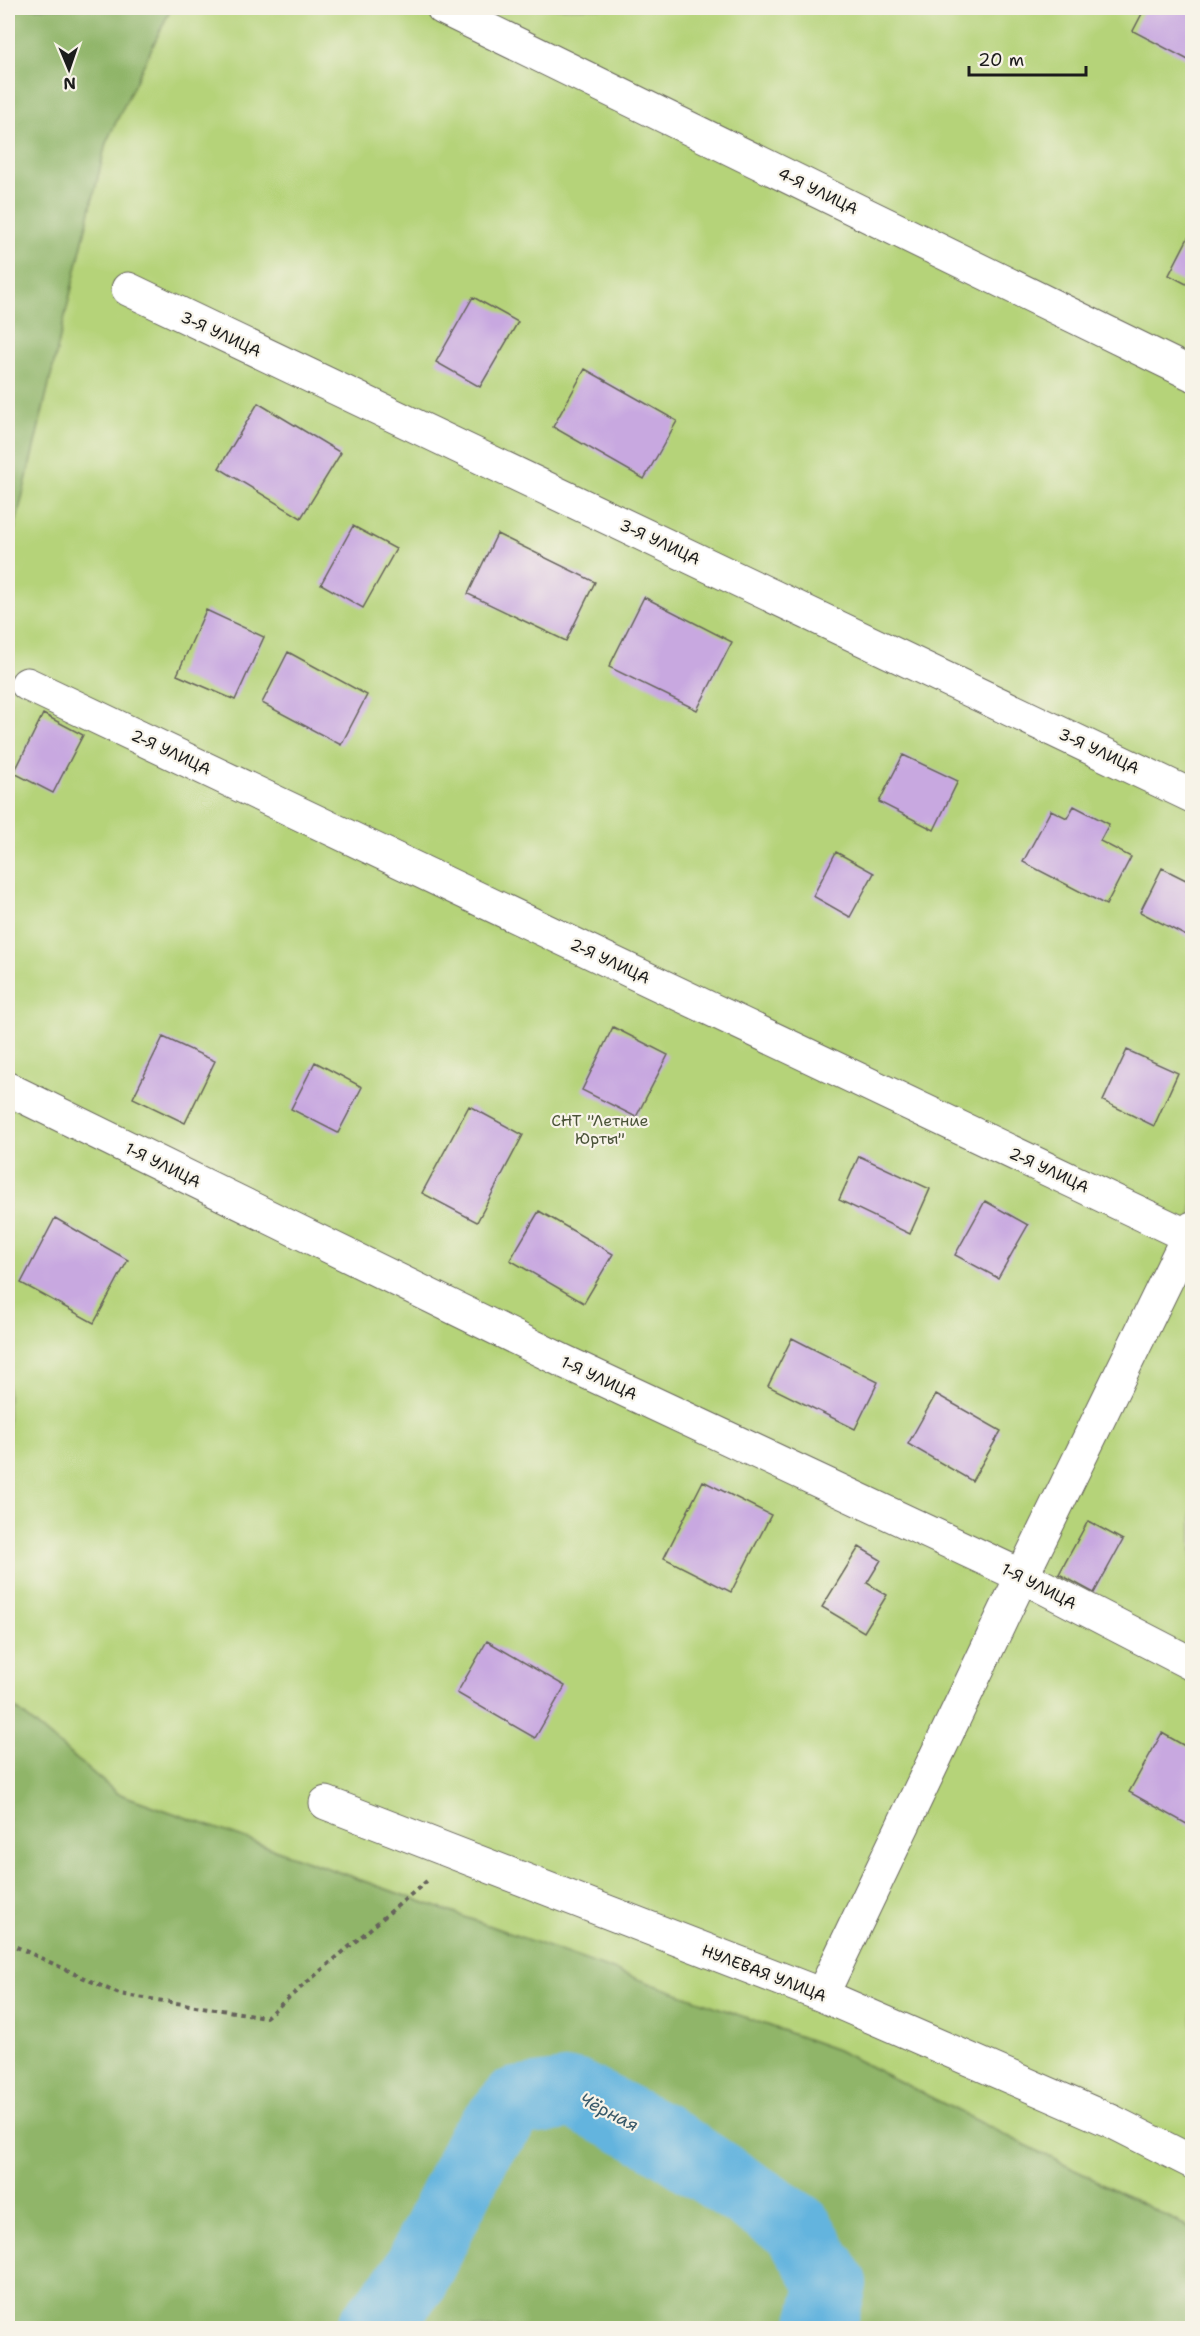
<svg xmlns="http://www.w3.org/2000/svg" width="1200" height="2336" viewBox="0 0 1200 2336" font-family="'Shantell Sans',sans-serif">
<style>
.green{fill:#b5d379;stroke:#68784a;stroke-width:1.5}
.forest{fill:#90b569;stroke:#566842;stroke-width:1.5}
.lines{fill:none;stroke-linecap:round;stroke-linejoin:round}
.river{stroke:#63b4de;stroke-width:70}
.building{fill:#c8a8e0}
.street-casing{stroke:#66645b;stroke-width:35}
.path{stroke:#66645b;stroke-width:4;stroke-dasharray:4.5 4.5;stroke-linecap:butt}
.street{stroke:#fff;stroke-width:33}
.labels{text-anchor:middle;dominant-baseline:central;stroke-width:4.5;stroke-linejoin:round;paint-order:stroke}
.street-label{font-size:16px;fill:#1c1c1c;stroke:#f7f3e8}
.park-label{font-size:16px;fill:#4a5338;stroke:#f7f3e8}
.water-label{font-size:18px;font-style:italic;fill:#38596a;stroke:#f7f3e8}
</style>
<rect width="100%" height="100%" fill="#f7f3e8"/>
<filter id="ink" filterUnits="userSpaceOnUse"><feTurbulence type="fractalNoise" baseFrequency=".0167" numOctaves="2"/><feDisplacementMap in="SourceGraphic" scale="12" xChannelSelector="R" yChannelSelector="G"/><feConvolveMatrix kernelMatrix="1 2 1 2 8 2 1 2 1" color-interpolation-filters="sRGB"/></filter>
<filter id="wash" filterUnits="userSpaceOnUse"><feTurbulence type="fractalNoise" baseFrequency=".008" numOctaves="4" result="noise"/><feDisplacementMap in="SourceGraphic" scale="24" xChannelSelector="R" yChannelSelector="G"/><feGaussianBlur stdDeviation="1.35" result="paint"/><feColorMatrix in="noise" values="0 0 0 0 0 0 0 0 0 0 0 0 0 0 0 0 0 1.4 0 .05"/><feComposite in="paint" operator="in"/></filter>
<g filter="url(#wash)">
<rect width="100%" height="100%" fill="#f0e9d1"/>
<path class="green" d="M171,8H1192V2229L837,2050L117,1793L8,1702V557L106,143Z"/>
<path class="forest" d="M8,8H171L106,143L8,557Z
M8,1702L117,1793L837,2050L1192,2229V2328H8Z"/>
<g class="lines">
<path class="river" d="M372,2328L413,2280L480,2144L516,2102L574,2094L658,2136L798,2228L832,2284L821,2328"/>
</g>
<g id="blocks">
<path class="building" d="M1145,8H1192V62L1133,31Z
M1192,230V287L1169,275Z
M473,297L518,322L480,387L436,362Z
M585,369L677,421L644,479L553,427Z
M258,403L341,453L301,518L219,468Z
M353,526L396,549L363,608L321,584Z
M497,534L595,582L566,641L468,594Z
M644,597L732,642L697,710L609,667Z
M206,610L264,637L235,700L177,675Z
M288,652L367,695L341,745L262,703Z
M43,714L83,735L53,793L14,773Z
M903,755L958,781L934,830L879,802Z
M1074,806L1109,824L1100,841L1131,857L1106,905L1023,862L1051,810L1067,818Z
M836,852L874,873L850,917L813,896Z
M1162,868L1192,883V939L1140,912Z
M613,1027L668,1055L636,1117L582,1090Z
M163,1037L215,1061L185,1123L133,1098Z
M1127,1050L1178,1073L1154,1126L1103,1101Z
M315,1062L362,1087L338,1133L291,1109Z
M469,1106L523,1135L477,1222L422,1193Z
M859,1156L930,1189L910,1234L839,1200Z
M985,1201L1028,1225L998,1278L955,1255Z
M539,1211L613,1254L584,1303L510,1260Z
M55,1218L128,1260L94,1323L21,1283Z
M792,1338L878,1382L855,1429L768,1386Z
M936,1394L1001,1431L972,1481L908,1444Z
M703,1481L771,1515L731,1592L664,1558Z
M1088,1521L1123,1540L1094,1593L1059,1574Z
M859,1547L881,1560L867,1583L887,1595L864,1632L822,1607Z
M487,1641L565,1686L535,1738L457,1693Z
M1162,1733L1192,1750V1827L1129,1792Z"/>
</g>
</g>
<g filter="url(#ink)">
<use href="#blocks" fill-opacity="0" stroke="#66645b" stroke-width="1.5"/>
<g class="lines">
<g class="street-casing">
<path id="street" d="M443,8L1192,374
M128,289L1192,796
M27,684L1192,1238
M8,1089L563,1361L1022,1576L1192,1664
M326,1803L822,1995L1111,2121L1192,2162
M822,1995L1022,1576L1192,1228"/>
</g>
<path class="path" d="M8,1943L119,1994L266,2017L428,1880"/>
<use href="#street" class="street"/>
</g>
</g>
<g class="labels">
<g class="street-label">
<text transform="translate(818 191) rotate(26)">4-Я УЛИЦА</text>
<text transform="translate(221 334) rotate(25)">3-Я УЛИЦА</text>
<text transform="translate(660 542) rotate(25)">3-Я УЛИЦА</text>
<text transform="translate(1099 751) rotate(25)">3-Я УЛИЦА</text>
<text transform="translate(171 752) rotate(25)">2-Я УЛИЦА</text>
<text transform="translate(610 961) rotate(25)">2-Я УЛИЦА</text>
<text transform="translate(163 1165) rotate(26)">1-Я УЛИЦА</text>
<text transform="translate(1049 1170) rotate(25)">2-Я УЛИЦА</text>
<text transform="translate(599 1378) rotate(25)">1-Я УЛИЦА</text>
<text transform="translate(1039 1586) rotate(27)">1-Я УЛИЦА</text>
<text transform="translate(764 1973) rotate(21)">НУЛЕВАЯ УЛИЦА</text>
</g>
<g class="park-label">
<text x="600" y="1120">СНТ "Летние<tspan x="600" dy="18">Юрты"</tspan></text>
</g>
<g class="water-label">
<text transform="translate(609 2112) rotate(27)">Чёрная</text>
</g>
</g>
<rect width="1200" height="2336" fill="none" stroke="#f7f3e8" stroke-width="30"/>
<g transform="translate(69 69) rotate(178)" stroke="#f7f3e8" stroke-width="4.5" paint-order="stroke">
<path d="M0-4.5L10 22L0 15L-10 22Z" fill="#1c1c1c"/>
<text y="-9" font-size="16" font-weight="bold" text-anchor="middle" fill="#1c1c1c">N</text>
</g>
<path d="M969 66v9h117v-9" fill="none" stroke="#1c1c1c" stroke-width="3"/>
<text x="978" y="66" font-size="18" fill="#1c1c1c" stroke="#f7f3e8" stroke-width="4.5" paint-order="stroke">20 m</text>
</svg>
